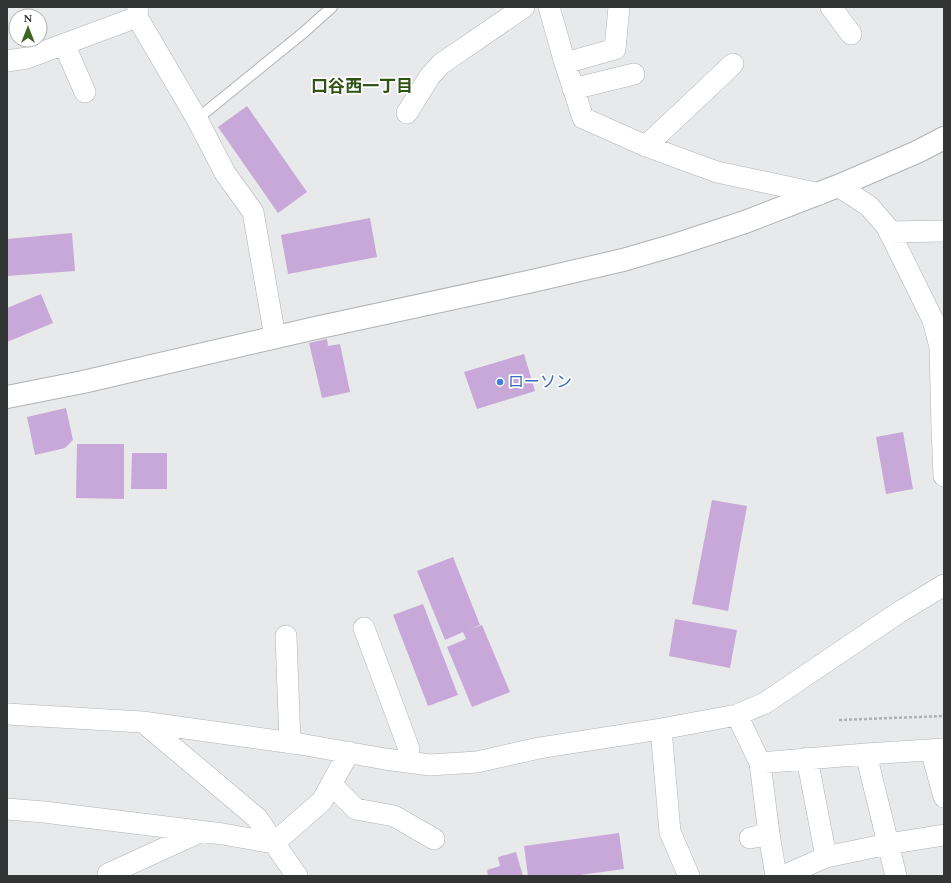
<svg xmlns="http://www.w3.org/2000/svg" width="951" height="883" viewBox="0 0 951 883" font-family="Spectral,'Noto Sans JP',serif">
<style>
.building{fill:#c8a8d9}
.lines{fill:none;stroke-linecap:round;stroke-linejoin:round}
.service-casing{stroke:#b1b2b2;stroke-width:12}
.minor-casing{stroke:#b1b2b2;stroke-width:22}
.tertiary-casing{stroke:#b1b2b2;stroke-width:24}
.path{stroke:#b0b1b2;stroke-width:2.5;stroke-dasharray:3 2;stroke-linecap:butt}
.service{stroke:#fff;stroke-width:10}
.minor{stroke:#fff;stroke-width:21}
.tertiary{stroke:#fff;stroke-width:22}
.shop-dot{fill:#3f7fe0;stroke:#fff;stroke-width:1.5}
.labels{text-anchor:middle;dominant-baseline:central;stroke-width:3.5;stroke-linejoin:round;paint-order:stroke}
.shop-label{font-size:16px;fill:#366cbe;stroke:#fff;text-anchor:start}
.neighbourhood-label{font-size:17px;font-weight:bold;fill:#2e5314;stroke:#fff}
</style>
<rect width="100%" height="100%" fill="#e8e9ea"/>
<path class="building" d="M247,106L307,192L278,213L218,127Z
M370,218L377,257L288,274L281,235Z
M72,233L75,271L7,276V239Z
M41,294L53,323L7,342V308Z
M327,339L328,346L340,344L350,392L322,398L309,343Z
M524,354L535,391L477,409L464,372Z
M66,408L73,440L65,448L35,455L27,417Z
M903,432L913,489L886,494L876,437Z
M77,444H124V499L76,498Z
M132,453H167V489H131Z
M712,500L747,506L728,611L692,604Z
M453,557L480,625L469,630L482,625L510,692L472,707L447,647L466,639L463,632L445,640L417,571Z
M423,604L458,695L428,706L393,615Z
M675,619L737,630L730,668L669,656Z
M619,833L624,869L573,876H528L524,846Z
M516,852L523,876H488L487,870L500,866L498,857Z"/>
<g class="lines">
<g class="service-casing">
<path id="service" d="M197,119L303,33L332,7"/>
</g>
<g class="minor-casing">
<path id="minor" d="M549,7L565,63L583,118L646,146L717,172L820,194
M831,7L851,34
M137,17L197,119L225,173L253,212L275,337
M64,44L85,92
M7,61L27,58L137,17L138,7
M565,63L615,49L619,7
M573,89L634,74
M407,113L430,76L441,64L524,7
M646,146L733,64
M838,186L869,206L887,227L933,320L940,347L942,427L944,476
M889,232L944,231
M364,628L409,749L405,761
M286,636L290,743
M7,714L142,722L300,744L385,759L430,765L477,762L539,748L661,729L737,715L765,703L898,613L944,585
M737,715L760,763L769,834L776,876
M143,722L257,818L274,843L297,876
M661,729L670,832L689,876
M931,750L944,797
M807,758L826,857L888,844L944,835
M760,763L866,754
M331,784L356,809L394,816L434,839
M7,809L44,812L223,834L274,843L322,801L349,752
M750,838L769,834
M108,876V874L202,831
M783,876L826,857
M896,876L866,754L944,749"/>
</g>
<g class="tertiary-casing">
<path id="tertiary" d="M7,397L83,382L311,329L528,282L623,260L678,244L745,222L838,186L917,152L944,138"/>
</g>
<path class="path" d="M839,720L944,716"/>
<use href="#service" class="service"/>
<use href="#minor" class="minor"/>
<use href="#tertiary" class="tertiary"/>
</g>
<circle class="shop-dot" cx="500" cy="382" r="4"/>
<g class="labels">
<g class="shop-label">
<text x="508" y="382">ローソン</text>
</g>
<g class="neighbourhood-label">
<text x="362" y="87">口谷西一丁目</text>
</g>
</g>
<rect width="951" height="883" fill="none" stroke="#333434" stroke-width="16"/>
<g transform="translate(28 28)"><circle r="19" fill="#ffffff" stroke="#adaeae"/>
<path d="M0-3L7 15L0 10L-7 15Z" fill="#3d6622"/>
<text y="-6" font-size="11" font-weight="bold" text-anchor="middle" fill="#333434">N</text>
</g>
</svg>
